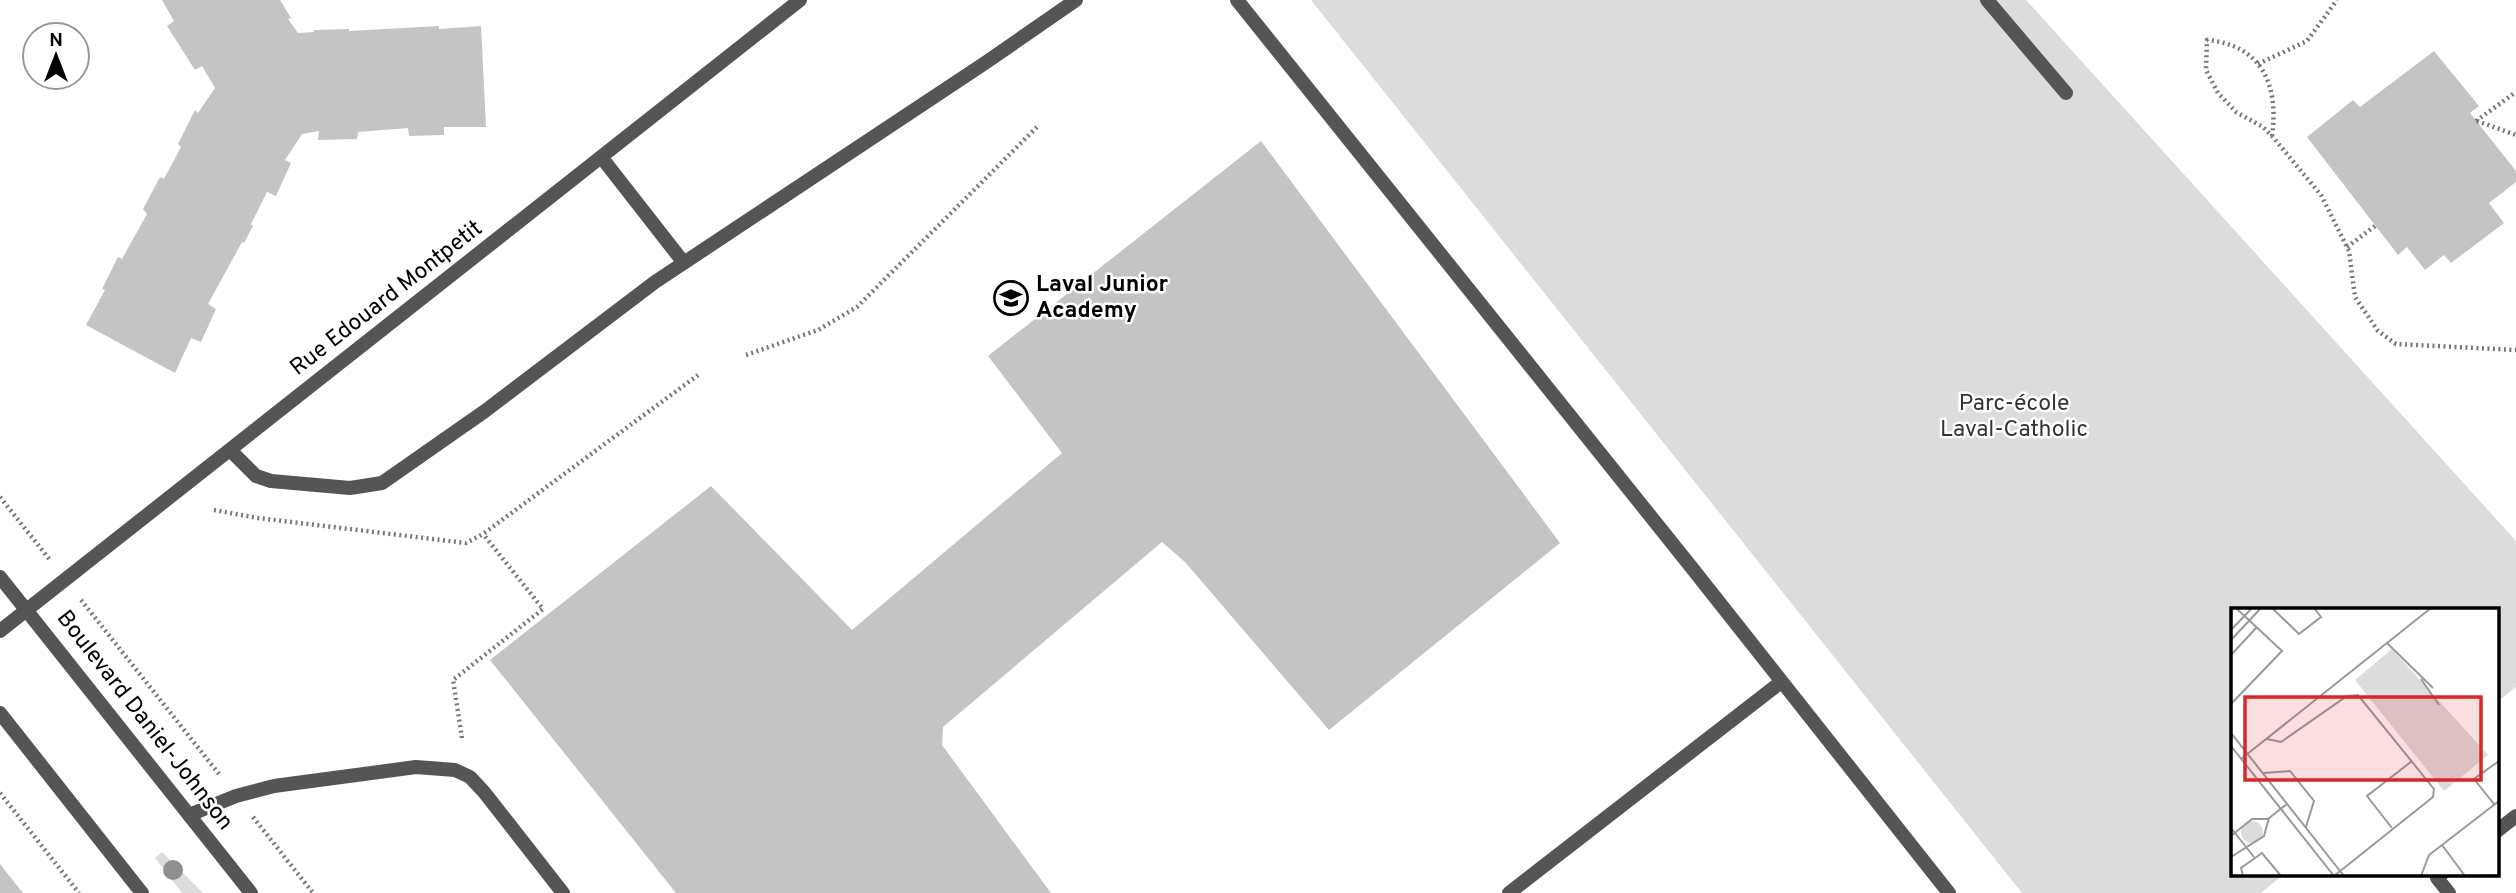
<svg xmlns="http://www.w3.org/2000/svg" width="2516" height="893" viewBox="0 0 2516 893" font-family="Overpass,sans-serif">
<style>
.green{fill:#dcdcdc}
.building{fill:#c4c4c4}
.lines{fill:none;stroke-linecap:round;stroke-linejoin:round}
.path{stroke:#777;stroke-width:4.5;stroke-dasharray:2 3.5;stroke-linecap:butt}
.service{stroke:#555;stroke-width:14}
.minor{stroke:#555;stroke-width:14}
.tertiary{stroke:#555;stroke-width:14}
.tree{fill:#8f8f8f}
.labels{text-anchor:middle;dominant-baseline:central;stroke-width:5;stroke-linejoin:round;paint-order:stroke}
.poi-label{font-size:23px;font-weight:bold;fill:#000;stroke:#fff;text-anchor:start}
.street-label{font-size:23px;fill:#000;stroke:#fff}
.park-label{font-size:23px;fill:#333;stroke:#fff}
.inset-road{fill:none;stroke:#999;stroke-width:2}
.view{fill:#d62828;fill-opacity:0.15;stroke:#d62828;stroke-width:3.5}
.inset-edge{fill:none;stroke:#000;stroke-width:3.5}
</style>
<rect width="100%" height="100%" fill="#fff"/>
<path class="green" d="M1311,0H2026L2516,541V687L2497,702V610H2232V874H2284L2261,893H2022Z
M162,852L203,893H182L155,858Z"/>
<path class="building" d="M162,0H280L291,18L288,19L298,33L314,32V30L349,29V31L439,26V29L481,26L486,127H444V135L409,136L408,128L358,132L357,139L318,140L319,131L302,134L285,160L291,163L276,196L267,192L251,224L253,226L244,243L242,242L208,304L216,309L201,342L191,338L175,373L86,325L105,290L102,289L118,257L122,259L147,214L143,209L160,177L164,179L181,147L178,144L195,110L198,113L215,88L202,66L195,70L167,26L174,21Z
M2434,51L2479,106L2470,113L2516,171V182L2489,203L2504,223L2451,263L2444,255L2425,270L2407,247L2398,255L2307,137L2353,100L2360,107Z
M1261,141L1560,543L1329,730L1185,562L1162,542L943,727L942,745L1051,893H676L490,660L711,486L852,630L1062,453L988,356Z
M0,864L23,893H0Z"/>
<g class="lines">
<path class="path" d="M2258,64L2307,41L2337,0
M2476,121L2516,92
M2477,121L2516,135
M2272,136C2279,85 2262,45 2207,40L2206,70L2218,93L2236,112L2263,127L2272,136L2321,195L2349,251L2355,297L2378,331L2396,344L2516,350
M2347,247L2375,226
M746,355L818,330L857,307L1037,127
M0,497L50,560
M214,510L258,518L466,543L483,534L698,375
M81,600L219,774
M462,738L453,680L543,609L483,534
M0,793L79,893
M253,817L313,893"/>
<path class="service" d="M1237,0L1692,568L1949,893
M1987,0L2066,93
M602,158L684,263
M231,451L256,476L271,481L350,488L382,483L485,411L655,282L985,63L1076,0
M189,815L236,796L274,786L416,767L455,770L470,777L484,792L563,893
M2497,831L2516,816
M2442,874L2437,878L2449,893
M1509,893L1781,682"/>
<path class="minor" d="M0,631L800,0"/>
<path class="tertiary" d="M0,577L251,893
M0,713L142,893"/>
</g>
<circle class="tree" cx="173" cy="870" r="10"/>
<defs>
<g id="school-ring" transform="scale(1.75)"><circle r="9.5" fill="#fff" stroke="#000" stroke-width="1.5"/><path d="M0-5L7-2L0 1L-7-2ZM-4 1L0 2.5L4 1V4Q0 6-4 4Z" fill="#000"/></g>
</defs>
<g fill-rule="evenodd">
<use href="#school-ring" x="1011" y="298"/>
</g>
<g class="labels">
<g class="poi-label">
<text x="1036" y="285">Laval Junior<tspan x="1036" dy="26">Academy</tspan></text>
</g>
<g class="street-label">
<text transform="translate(387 299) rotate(-38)">Rue Edouard Montpetit</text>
<text transform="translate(144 721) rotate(52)">Boulevard Daniel-Johnson</text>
</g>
<g class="park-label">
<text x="2014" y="404">Parc-école<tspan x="2014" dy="26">Laval-Catholic</tspan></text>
</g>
</g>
<g transform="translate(2231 608)">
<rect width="268" height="268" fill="#fff"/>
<path d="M161,41L257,147L213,183L124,72ZM10 224a11 11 0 1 1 22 0a11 11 0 1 1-22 0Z" fill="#dcdcdc"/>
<path class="inset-road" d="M41,0L68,26L90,9L83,0M0,22L21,0M0,32L30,0M156,35L202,80M0,47L26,19M190,71L208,97M0,96L51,43L5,0M0,125L113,268M36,131L50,134L116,88L127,87L203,181L202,189L103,268M0,138L103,268M10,151L200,0M32,165L59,163L83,193L75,219M263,196L243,171L268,153M0,220L23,249M161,220L136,188L181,153M0,228L21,211H37M211,237L234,268M0,249L33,228L38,210L56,196M12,268L10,260L31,245L50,268M190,268L198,247L268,193M245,268L268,267"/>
<path class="view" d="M14,89H250V172H14Z"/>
<rect width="268" height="268" class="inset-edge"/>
</g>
<g transform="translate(56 56)"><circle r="33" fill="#ffffff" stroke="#999999" stroke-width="2"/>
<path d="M0-5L12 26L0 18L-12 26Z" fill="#000000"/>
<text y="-10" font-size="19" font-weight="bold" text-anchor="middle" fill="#000000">N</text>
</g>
</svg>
